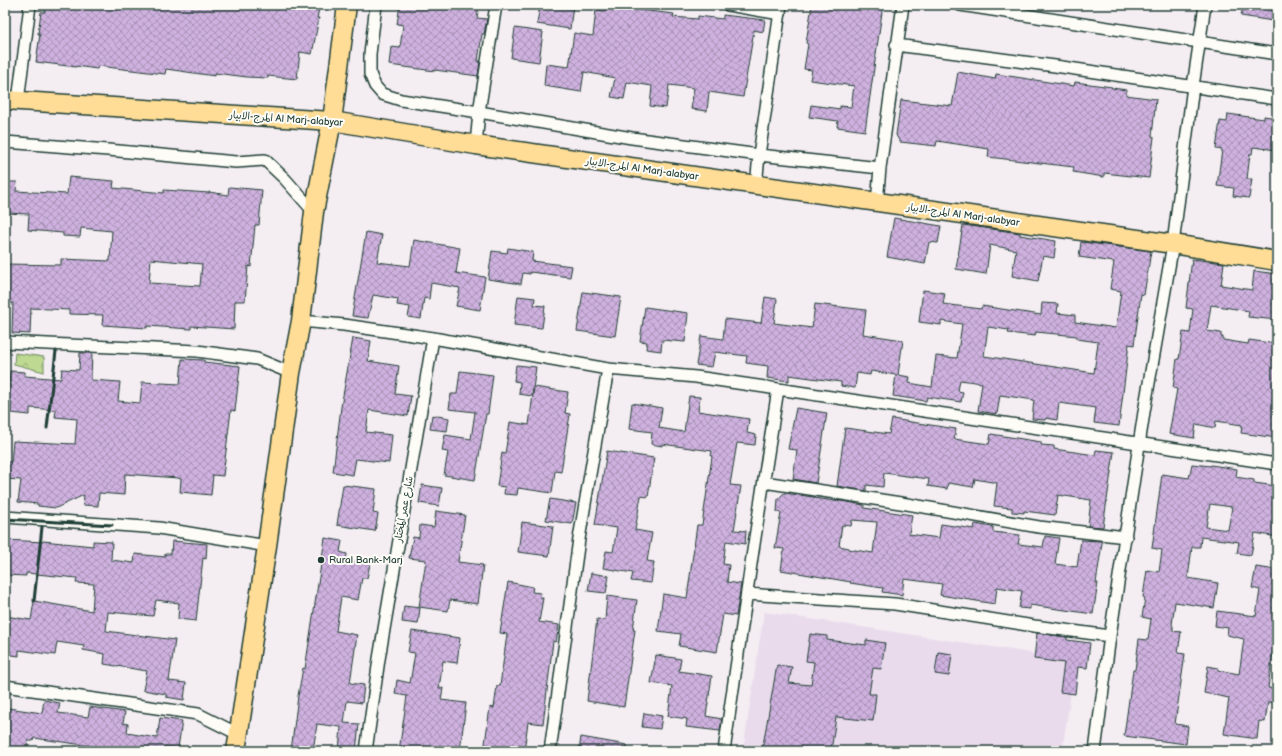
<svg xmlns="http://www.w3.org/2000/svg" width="1282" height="756" viewBox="0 0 1282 756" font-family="'Balsamiq Sans','Playpen Sans Arabic',sans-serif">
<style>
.built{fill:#e9dbec}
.park{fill:url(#park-crowns);stroke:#6e8b62}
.building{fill:url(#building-cross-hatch);stroke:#1f3d34;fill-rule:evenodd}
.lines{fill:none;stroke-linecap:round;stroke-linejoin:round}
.street-casing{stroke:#1f3d34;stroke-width:14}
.primary-casing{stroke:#1f3d34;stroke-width:21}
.street{stroke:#fdfcf7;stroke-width:11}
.primary{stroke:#ffdd96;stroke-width:18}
.rail{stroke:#1f3d34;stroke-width:3}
.poi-dot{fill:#1f3d34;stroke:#fdfcf7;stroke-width:1.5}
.labels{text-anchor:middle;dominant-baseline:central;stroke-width:4;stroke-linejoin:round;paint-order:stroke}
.street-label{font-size:10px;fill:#1f3d34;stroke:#fdfcf7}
.poi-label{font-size:10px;fill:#1f3d34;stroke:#fdfcf7;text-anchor:start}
</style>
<defs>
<pattern id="park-crowns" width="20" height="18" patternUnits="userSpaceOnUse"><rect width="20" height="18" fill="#bed991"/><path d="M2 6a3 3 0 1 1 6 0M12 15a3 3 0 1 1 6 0" fill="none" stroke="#a3bb7e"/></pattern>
<pattern id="building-cross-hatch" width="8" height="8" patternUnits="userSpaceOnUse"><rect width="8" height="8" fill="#ceb1de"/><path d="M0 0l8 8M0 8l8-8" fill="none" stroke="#a791b5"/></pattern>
</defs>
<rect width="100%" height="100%" fill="#f4edf2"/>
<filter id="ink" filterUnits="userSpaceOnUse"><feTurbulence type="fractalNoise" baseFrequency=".025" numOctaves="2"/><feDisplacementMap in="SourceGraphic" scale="8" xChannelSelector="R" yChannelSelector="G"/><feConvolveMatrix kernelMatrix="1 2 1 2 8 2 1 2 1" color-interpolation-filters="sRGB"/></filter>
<g filter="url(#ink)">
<path class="built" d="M764,612L1076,660L1062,751H743Z"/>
<path class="park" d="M15,353L44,357V372L14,364Z"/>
<path class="building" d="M46,5H320L317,18H319L312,54L300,52L297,79L268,76V78L247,77L215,73V76L166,69L165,74L98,66L97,69L76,66V67L36,62L40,34H38L41,12H45Z
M400,5H479L477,18L487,19L484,34H482L478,61H480L478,76L435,70V71L389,65L391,47L400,48L403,25L397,24Z
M540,5H573L570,29L537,24Z
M812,5H883L865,131L837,127L838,121L809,117L811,105L840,109V106L851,107L854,86L810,80L812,70L804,69L808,44L806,43Z
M1243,5H1275L1273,21L1241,16Z
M606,6L674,14L673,17L698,19V16L723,19V15L765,20L763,32L754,30L743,97L709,92L707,111L691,109L694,88L669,85L666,108L650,106L652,86L627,82L624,99L611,97L615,78L584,72L581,92L544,86L546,64L569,67L574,33L593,36L596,10L605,11Z
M515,28L543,32L539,62L511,58Z
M958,72L995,79L996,74L1074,86L1075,82L1112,87V88L1127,90L1126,95L1156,99L1152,136L1154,137L1149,178L1104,173V177L1073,172L1074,167L988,157L989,149L937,141L936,146L900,142L896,135L901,100L952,106Z
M1228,114L1264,119V116L1277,118V150L1253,147L1252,154H1250L1247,179H1252L1249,198L1233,196L1234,188L1217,186L1222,150L1216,149L1220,121L1227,122Z
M69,177L114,181L113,188L164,193V190L209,193V192L228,195L229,187L262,190L259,225H255L251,267L248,266L245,301H235L234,329L191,326V329L147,326V328L102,325L103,315L69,314V310L31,308L30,334L12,333L13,303H5V264L61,265V259L110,261L112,231L81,228L80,237L63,236V233L28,230L29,214L5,213V182H17L16,191L67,194ZM151,259L202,264L200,286L149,283Z
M894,218L941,226L938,243L929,242L925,264L887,257Z
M963,225L1020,233V235L1056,241L1054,258L1043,256L1038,281L1012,276L1016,250L990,245L986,274L956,269Z
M366,232L382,235L377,262L410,266L414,240L460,248L456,273L485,277L480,310L456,306L460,288L431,283L429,299L424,298L421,319L408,317L410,307L397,305L398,299L373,295L368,318L352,316Z
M1081,242L1151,251L1144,295L1141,294L1134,345L1129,344L1119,426L1094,423L1096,408L1059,403L1057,420L1046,418L1045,420L1032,419L1034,400L1000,395L997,414L978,411L982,383L960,380L958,391L963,392L961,402L927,397L926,401L893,396L896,375L871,371L870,375L857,373L855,388L841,386V382L789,375V381L767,378L768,366L746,363L747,356L715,352L712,367L696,365L701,336L723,339L725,319L761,323L765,297L777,299L774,323L812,328L815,304L866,310L863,334L903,340L898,375L910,377L909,383L932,387L936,356L957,358L962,324L941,321V325L919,322L923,290L945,293L943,304L981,309L982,306L1041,315L1042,303L1058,304L1057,313L1075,315V322L1116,328L1121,291L1110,289L1114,262L1079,257ZM988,327L1009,330L1008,333L1035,336L1036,332L1077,336V339L1098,342L1094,373L984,356Z
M508,248L533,252L532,261L572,266L570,277L530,272V274L523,273L521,284L488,279L492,251L507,253Z
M1192,259L1224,263L1221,285L1252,290L1254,271L1277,274V320L1248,317L1249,311L1211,305L1207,331L1221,333V337H1223V340L1248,344L1249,340L1277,344V438L1241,433L1242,425L1216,421L1215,428L1196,424L1194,438L1169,434L1177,389L1173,388L1177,359H1179L1183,332L1190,333L1193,309L1186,308Z
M583,292L621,297L615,336L577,331Z
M518,296L535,298L534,305L545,306L542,328L514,325Z
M645,307L688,313L685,342L662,340L661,351L646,349L647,342L640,341Z
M353,338L371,341L368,361L399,366L395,394L411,396L408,416L369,410L366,432L392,435L389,463L356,459L353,475L333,472L341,407Z
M80,353H92L91,380L120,382L118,401L140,403L142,382L180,384L182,359L204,360V362L240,366L235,411L231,410L223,476L213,475L211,495L180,492L181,479L178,478L125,474L124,495L99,493L98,506L83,505L84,495L56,508L38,506V504L18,502L21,480L5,479V462H11L13,441L75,444L77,419L55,417L56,410L30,408V415L11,413L12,402H8L10,371L25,372V376L61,379L62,369L79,370Z
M516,365L536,367L532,396L519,394L520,382L514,381Z
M460,371L493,375L488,414H486L475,480L444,475L448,452L442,451L445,435L471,439L475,412L449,409L451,394H457Z
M534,387L568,392L565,413L570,414L561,472L555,471L552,493L518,488L517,495L504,494L505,487L497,486L502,453L505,454L510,422L529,425Z
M689,396L700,397L698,411L749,419L747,433L756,435L755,445L737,443L730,485L741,486L734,530L746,531L745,544L726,541L723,564L729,565L727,582L741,584L736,616L723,614L717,652L679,646L681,634L658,631L663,594L687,598L697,525H702L712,457L711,456L712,451L662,444V446L651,444L652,432L629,429L632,403L662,408L659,428L684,432Z
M796,408L827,413L816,483L793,479L797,450L788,449Z
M432,415L449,418L447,431L430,429Z
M892,419L956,429L954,439L989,444L991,434L1041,442V445L1054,446V449L1095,455L1096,450L1114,452L1103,527L1088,526L1091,500L1058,495L1055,515L1024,511V513L1012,512V508L994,506L997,483L975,479L973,487L948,483L947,489L928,486L929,479L884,473L883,487L866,485V491L837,486L845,428L889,434Z
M607,451L654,458L648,497L641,496L635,530L652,533L647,561L654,562L651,583L631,581L633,573L603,568L606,551L613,552L617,528L595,525Z
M1192,464L1211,466V465L1237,469L1236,477L1254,480V483L1277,486V537L1255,533L1251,555L1237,553L1239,542L1201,537L1200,547H1192L1188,578L1218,583L1214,608L1175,602L1172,625L1173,626V631L1181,632L1178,653L1185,654L1175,724L1188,726L1186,744L1124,736L1133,670H1135L1139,639L1148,640L1151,619L1142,617L1145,598L1143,597L1147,570L1159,572L1162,550L1152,548L1162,474L1189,478ZM1210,504L1232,507L1228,530L1206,527Z
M343,485L376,489L373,513L378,514L375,531L337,525Z
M422,485L442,488L439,506L419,503Z
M784,493L814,497V498L835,501V500L864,505V508L912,515L909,534L939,538L941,524L974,529L975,524L993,527V532L1020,535L1018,544L1043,547L1045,536L1059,538L1055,564L1077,567L1081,540L1101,541L1102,543L1096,583H1098L1093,614L1030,605V609L1019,608L1022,591L997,587L995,604L940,595L942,584L904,579L902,595L882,592L883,588L850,583L851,582L781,570L784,549L775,548L781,513L777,512L778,499ZM852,520L877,522L873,553L849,549V548L839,546L842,525L851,526Z
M550,499L576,503L572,524L546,520Z
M436,511L465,515L458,562L483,565L478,604L450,600L448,611L419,607L426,560L409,558L413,537L419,538L420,525L434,527Z
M522,522L553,526L549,556L518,552Z
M325,538L342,541L340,552L347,554L346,560L370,564L367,578H362L358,600L341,597L336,631L357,635L350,683L364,685L362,703L347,701L344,723L359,724L356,751L339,750L341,727L317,724L313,751H291L298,696L303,668L305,669Z
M6,540L43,542V541L93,546V541L112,542L111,560L134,563L135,554L165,557V554H171L172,541L207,544L206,559L203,558L196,621L178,619L179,603L156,600L153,616L108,612L106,631L175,640L169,681L186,683L184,700L166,697V694L143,690L147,671L104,664L105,654L83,650L84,646L57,642L55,655L19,650V656L5,654V616L31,620L34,601L92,611L94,584L76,583L77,578L26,573V576L5,575Z
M1256,567L1277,570V636H1275L1268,688L1277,689V703L1268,702L1265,722L1259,721L1257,739L1224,734L1229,698L1204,693L1208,666L1218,668V670L1239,674L1244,639L1227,635L1228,628L1215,626L1217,611L1256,616L1260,590L1252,588Z
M591,573L609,576L606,593L588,591Z
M508,582L533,587L532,592L541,593L540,597L543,598L539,622L559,625L556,642L553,641L543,724L528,722L524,751H484L490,707L494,708L497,686H500L507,634L500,633Z
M607,596L637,600L633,630H635L624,707L587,701L597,619L605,620Z
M404,606L420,608L418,624L402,622Z
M412,631L460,638L457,663L443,661L439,688H443L441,700L466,703L460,751H399L407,696L395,694L397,680L410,683L415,653L408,652Z
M1037,633L1067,637V640L1090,643L1087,668L1078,667L1075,694L1060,692L1064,663L1034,659Z
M810,634L827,636V640L866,645V640L885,643L881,669L873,668L869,694H876L873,721L836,717L831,751H762L777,665L792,667L789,683L811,685L814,662L806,661Z
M938,652L952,654L949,676L935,674Z
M656,655L681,659L679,671L712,676L706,716L722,719L720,731L686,727L687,719L668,716L672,686L651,683Z
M44,700L60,703L58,713L88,717L90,707L125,712L123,723L128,724L127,733L157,738L160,718L182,721L178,748L164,747L163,751H102L90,749L91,746L34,738L33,741H28L27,751L5,750V724L8,708L42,713Z
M644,713L662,716L660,729L642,727Z
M581,737L627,745V751H579Z"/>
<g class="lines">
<g class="street-casing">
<path id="street" d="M376,5L370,54V74L375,86L382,94L401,100L479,112L632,138L759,155L880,168
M728,5L780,14
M960,5L1277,54
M896,45L1055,66L1277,99
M18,101L30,5
M5,142L108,150L236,162L265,160L285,179L314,212
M476,145L479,112L496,5
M756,186L759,155L781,5
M877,203L880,168L903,5
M301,321L344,325L433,338L608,369L696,377L778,389L1277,464
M5,342L197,351L257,359L291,373
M764,482L907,504L1039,527L1126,537
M5,517L159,528L267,546
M747,594L895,604L1034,626L1110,636
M5,686L198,714L238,734
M366,751L379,659L433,338
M550,751L579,539L608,369
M724,751L752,557L778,389
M1095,751L1110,636L1144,412L1173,244L1193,86L1205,5"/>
</g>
<g class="primary-casing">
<path id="primary" d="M5,100L332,121L476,145L1173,244L1277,261
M236,751L267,546L291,373L301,321L314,212L332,121L347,5"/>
</g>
<use href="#street" class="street"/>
<use href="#primary" class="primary"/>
<path class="rail" d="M5,371L8,351
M47,428L56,351
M5,519L112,525
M34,601L42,527"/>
</g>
</g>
<circle class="poi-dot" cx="321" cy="560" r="4"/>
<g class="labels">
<g class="street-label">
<text transform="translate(286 119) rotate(4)">المرج-الابيار Al Marj-alabyar</text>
<text transform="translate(642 169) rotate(8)">المرج-الابيار Al Marj-alabyar</text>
<text transform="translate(963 215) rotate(8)">المرج-الابيار Al Marj-alabyar</text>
<text transform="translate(404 509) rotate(-80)">شارع عمر المختار</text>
</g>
<g class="poi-label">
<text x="329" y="560">Rural Bank-Marj</text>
</g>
</g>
<rect width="1282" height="756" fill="none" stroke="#fdfcf7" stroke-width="20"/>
<rect x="10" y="10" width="1262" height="736" fill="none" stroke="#1f3d34" stroke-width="1.5" filter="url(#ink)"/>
</svg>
